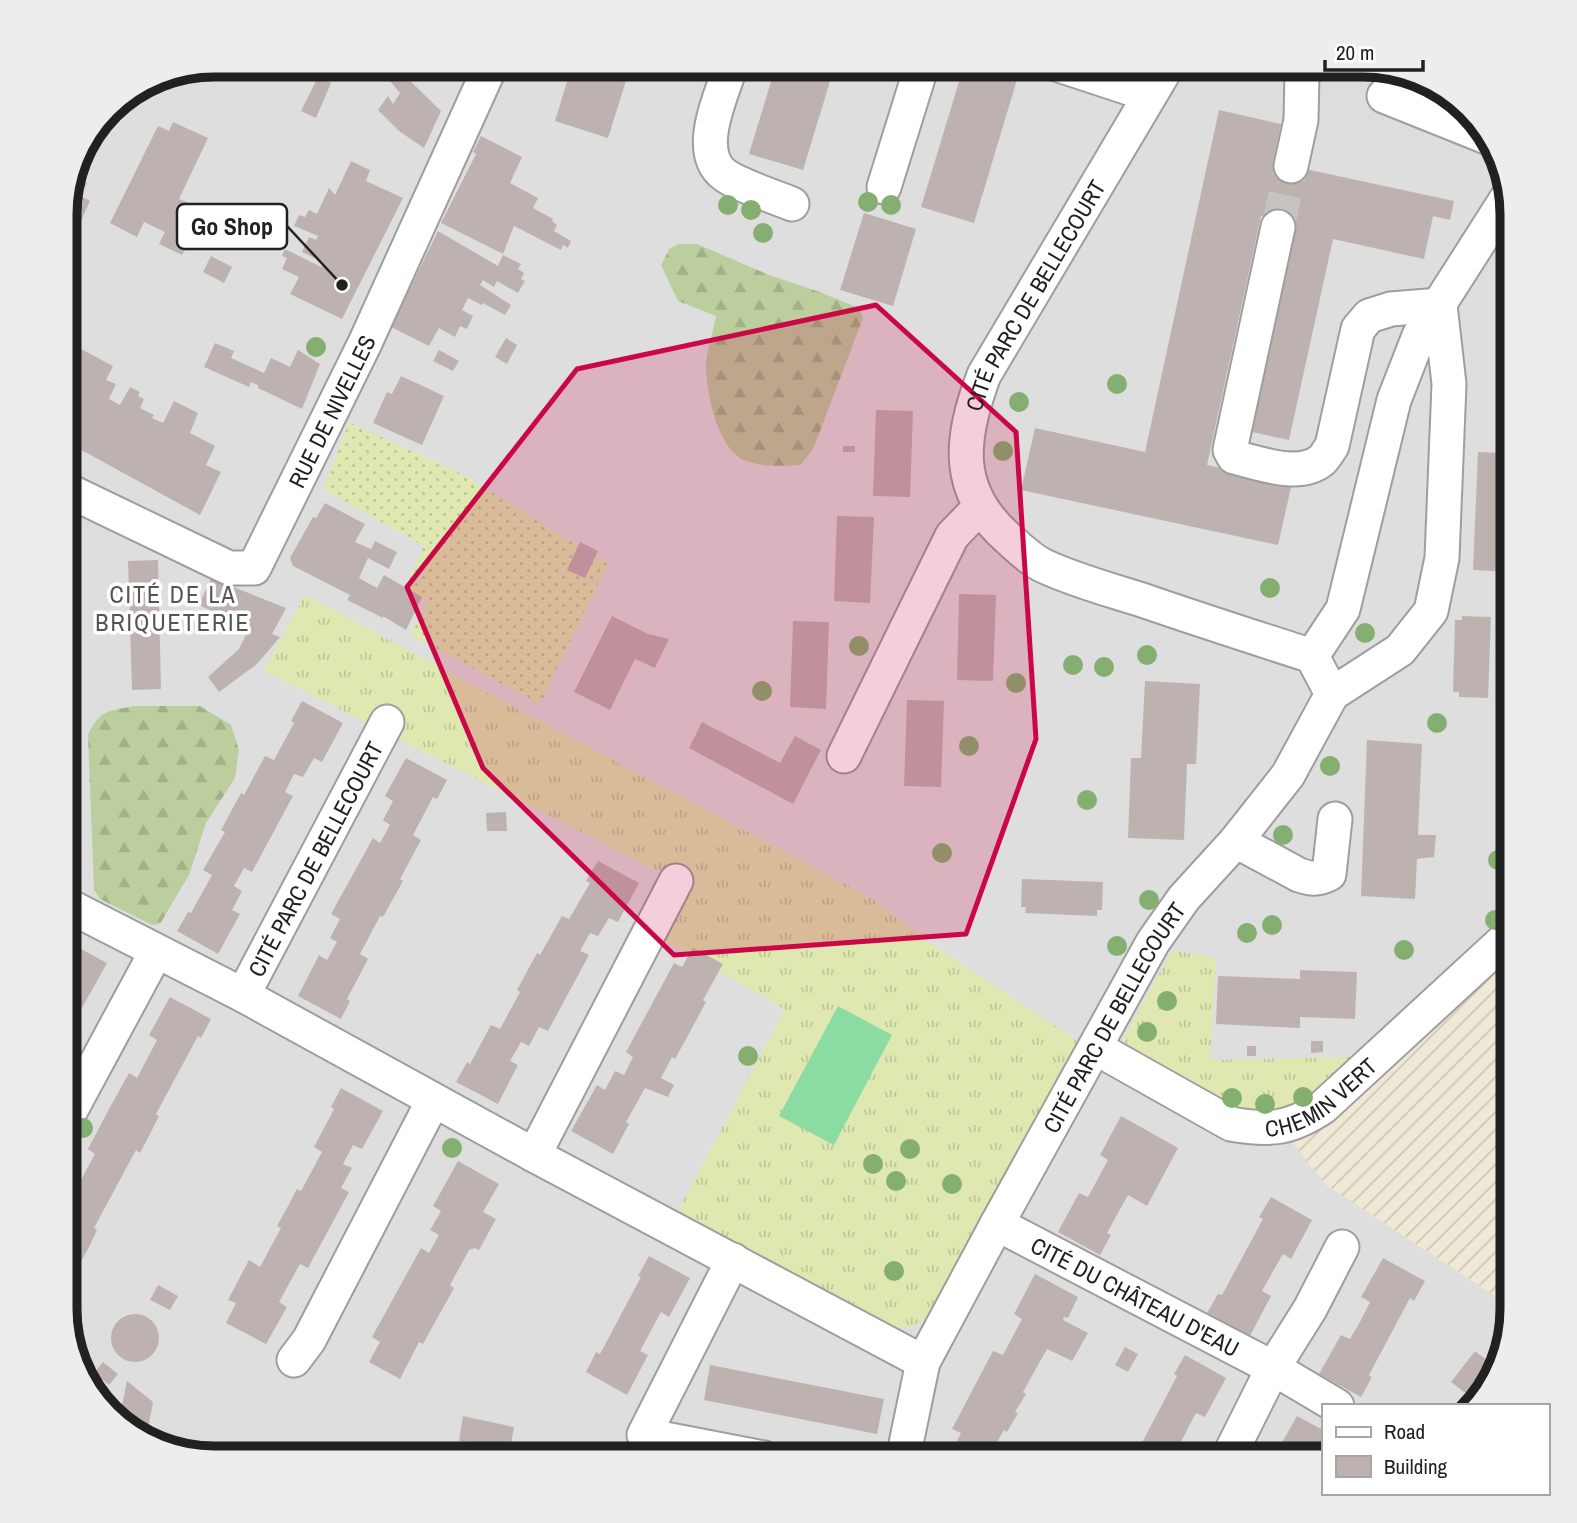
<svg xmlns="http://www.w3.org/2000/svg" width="1577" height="1523" viewBox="0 0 1577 1523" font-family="'Archivo Narrow',sans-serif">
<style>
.residential{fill:#dfdede}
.farmland{fill:url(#farmland-furrows)}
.grass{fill:url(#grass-tufts)}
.forest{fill:url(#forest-firs)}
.garden{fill:url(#garden-dots)}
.pitch{fill:#8adca2}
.parking{fill:#ddd}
.building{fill:#beb2b1}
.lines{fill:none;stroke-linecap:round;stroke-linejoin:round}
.minor-tunnel{stroke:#c7c3c0;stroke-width:33;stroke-dasharray:33 17;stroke-linecap:butt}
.minor-casing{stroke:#9e9e9e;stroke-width:37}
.minor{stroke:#fff;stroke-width:33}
.tree{fill:#84af71}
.marked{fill:#ca0847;fill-opacity:0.2;stroke:#ca0847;stroke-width:5;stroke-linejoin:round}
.labels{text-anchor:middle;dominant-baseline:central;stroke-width:7;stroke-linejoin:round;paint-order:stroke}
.street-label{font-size:23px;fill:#212121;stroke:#fff}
.neighbourhood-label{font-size:24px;letter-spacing:2px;fill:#545454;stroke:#fff}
.rim{fill:none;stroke:#212121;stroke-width:9}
.leader{fill:none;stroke:#212121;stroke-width:2.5}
.callout-dot{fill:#212121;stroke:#fff;stroke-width:2.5}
.callout{fill:#fff;stroke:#212121;stroke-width:2.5}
.callout-label{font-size:24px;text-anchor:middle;font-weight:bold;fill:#212121}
</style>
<defs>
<pattern id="farmland-furrows" width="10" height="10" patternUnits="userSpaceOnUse" patternTransform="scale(1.75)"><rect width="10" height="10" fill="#eee8d4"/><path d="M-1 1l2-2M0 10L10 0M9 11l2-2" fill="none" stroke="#ccc7b6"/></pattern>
<pattern id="grass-tufts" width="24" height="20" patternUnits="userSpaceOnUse" patternTransform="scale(1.75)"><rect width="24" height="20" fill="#dee8b0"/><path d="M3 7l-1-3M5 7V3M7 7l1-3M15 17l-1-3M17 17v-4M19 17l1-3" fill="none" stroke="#bec797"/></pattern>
<pattern id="forest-firs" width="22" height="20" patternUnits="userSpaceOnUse" patternTransform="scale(1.75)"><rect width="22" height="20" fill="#bcce9e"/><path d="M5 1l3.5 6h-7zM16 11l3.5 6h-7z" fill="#a1b188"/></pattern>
<pattern id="garden-dots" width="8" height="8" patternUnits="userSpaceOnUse" patternTransform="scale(1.75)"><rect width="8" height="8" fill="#dee8b0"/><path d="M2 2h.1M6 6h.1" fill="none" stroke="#bec797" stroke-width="1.8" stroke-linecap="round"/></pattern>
</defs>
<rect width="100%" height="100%" fill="#f1ebe8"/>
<path class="residential" d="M214,65H1372L1429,80L1475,115L1501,157L1512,214V933L1325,1184L1512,1307L1501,1367L1473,1406H1323V1458H214L156,1447L102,1408L76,1366L65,1309V204L80,148L115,102L157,76Z"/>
<path class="farmland" d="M1512,933V1307L1325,1184L1281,1128Z"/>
<path class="grass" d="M305,595L873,899L924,939L1078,1041L934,1309C921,1323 913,1328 895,1329L677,1213L785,1009L650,932L676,880L263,670C279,646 290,620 305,595Z
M1172,950L1216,958L1210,1060L1357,1057L1304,1103L1272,1113H1244L1128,1049L1123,1039Z"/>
<path class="forest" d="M679,244H697L769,275L817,291L859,308L863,318L814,447L801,465C784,466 763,467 746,461C717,450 706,393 706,364C707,349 713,332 716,316L678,301L661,265L670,248Z
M134,706H200L231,725L239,750L235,778L206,823L189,875L160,924L152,925L100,899L94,890L88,735C99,710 108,711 134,706Z"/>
<path class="garden" d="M349,422L462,474L608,564L540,704L410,635L428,602L405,589L424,546L323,489Z"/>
<path class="pitch" d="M838,1006L892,1035L834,1145L779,1116Z"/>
<path class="parking" d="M1327,65H1372L1407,74L1408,80L1466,109L1475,115L1491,142L1482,174L1310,137Z"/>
<path class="building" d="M572,65H631L608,138L555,121Z
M776,65H835L803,170L749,154Z
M964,65H991L1019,73L974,223L921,207Z
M399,70L441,111L424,148L399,131L378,110L388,96L393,104L400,93L389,80Z
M319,75L331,83L316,118L301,111Z
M1219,110L1281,124L1273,162L1454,201L1450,220L1433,216L1424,259L1333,239L1289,440L1247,431L1278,220L1261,216L1207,465L1292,483L1278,545L1021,490L1035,428L1145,452Z
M173,122L208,138L179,199L191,204L175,238L188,244L182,255L159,244L165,232L144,222L137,237L110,223L158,126L169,131Z
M481,136L522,157L510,183L538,198L533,208L553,219L552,221L557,225L554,231L571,241L568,248L563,245L561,250L514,226L503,254L441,223L476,154L473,152Z
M351,161L370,170L366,181L403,198L342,319L290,294L299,277L282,269L287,258L282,256L285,249L321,267L323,262L302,252L309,237L316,240L318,236L294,226L299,215L305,217L309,210L317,214L329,188L335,195Z
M73,176L87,183L81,196L90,201L65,256V204Z
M864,213L916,229L893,306L840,290Z
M438,231L498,266L503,255L521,264L518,269L524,273L521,279L525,281L518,293L497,281L494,287L483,280L480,285L511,305L505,315L483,303L482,305L468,298L462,310L473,316L467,329L460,326L455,337L439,328L429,346L391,327Z
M211,256L232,267L224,283L203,272Z
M506,338L517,345L507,364L495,357Z
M1507,339H1512V572L1473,570L1478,452L1503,453Z
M215,343L234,351L231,358L264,373L271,358L290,367L298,350L320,364L302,409L258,388V385L251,382L249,387L204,367Z
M81,349L113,366L106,380L116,384L109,399L120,405L130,387L140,392L138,396L144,399L140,408L154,415L152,418L163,423L174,401L198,413L190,433L215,446L206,465L221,472L200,515L65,441V366L70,369Z
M439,350L459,361L453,371L433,361Z
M401,376L444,396L422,445L373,423L387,392L392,394Z
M876,410L913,411L910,497L873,496Z
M843,446H855V452H843Z
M325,503L365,524L355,542L371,549L375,541L397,552L389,569L368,558L359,578L377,588L384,575L422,597L406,630L383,616V618L347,600L350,595L293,566L290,558L313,517L316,518Z
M837,516L874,517L870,603L834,601Z
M580,542L598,551L585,578L567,570Z
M158,560L161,689L132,690L128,561Z
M211,578L286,608L272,634L280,637L257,664L219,692L208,677L239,649L249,628L199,605Z
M959,594L996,595L993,681L957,680Z
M65,597H67L70,706H65Z
M612,616L648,634L669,639L655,668L635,659L610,710L574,692Z
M1462,616L1491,617L1488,698L1459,697V692H1453L1455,620H1462Z
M793,621L829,622L826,709L790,707Z
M1145,681L1200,684L1196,764H1187L1184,840L1128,838L1131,758H1141Z
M907,700L944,701L941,787L904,786Z
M302,701L343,723L322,762L314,758L303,777L294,774L285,792L293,796L252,872L244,868L234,886L242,891L232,910L240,914L218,954L177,931L188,912L191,913L212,875L203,870L225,832L221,830L241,793L244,795L265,756L274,760L294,723L291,721Z
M702,722L780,763L795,736L821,750L793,804L689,748Z
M1367,740L1422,744L1418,835H1436L1434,857L1417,859L1415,899L1361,896Z
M65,752H77L79,836L65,837Z
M406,758L447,780L437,799L433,797L413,835L421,840L400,879L403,881L383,917L380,916L360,954L368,959L347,999L350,1001L341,1019L298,996L319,955L327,960L337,942L330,938L340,919L331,914L373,838L380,843L390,825L383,820L393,801L385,796Z
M506,812L507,831H487L486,813Z
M598,861L639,883L618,922L609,918L598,936L590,933L580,951L589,955L548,1031L539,1027L529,1046L521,1042L510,1061L518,1065L498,1104L456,1082L467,1062L470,1064L491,1025L500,1029L520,992L517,990L537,953L540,955L562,916L569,919L590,883L586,881Z
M1022,879L1103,882L1102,910H1097V916L1025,913L1026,907H1021Z
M66,941L107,963L82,1008L74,1004L65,1022Z
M693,948L723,964L703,1000L706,1002L691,1030L675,1059L672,1057L661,1078L674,1085L668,1097L645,1088L626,1122L629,1124L613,1154L571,1131L597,1085L605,1090L615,1071L624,1075L633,1057L626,1052L674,963L682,967Z
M1300,970L1357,972L1355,1019L1300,1017V1028L1216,1024L1218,976L1300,979Z
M170,997L211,1019L201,1038L198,1036L156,1114L159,1116L150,1134L140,1153L136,1150L94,1228L97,1230L88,1249L78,1266L74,1264L65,1281V1191L67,1188L75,1191L95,1154L88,1149L108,1111L129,1073L137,1078L157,1040L149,1035Z
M1311,1041H1323V1052L1311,1053Z
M1247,1046H1256V1056H1247Z
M341,1088L383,1111L362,1149L353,1145L343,1164L352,1168L341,1188L349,1192L308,1268L300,1264L279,1302L287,1307L266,1344L226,1323L236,1303L228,1300L249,1260L260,1267L281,1228L277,1226L288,1206L297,1189L301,1191L322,1152L314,1147L334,1109L331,1107Z
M1121,1116L1178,1148L1147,1206L1128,1195L1107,1233L1111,1235L1100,1255L1058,1232L1079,1193L1088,1197L1108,1160L1100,1155Z
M458,1161L499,1184L483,1212L496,1219L479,1250L475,1248L469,1250L450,1285L454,1288L423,1344L419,1342L400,1379L369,1362L380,1342L372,1337L421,1248L429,1253L439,1235L430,1230L441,1211L433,1206Z
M1271,1197L1312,1220L1291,1259L1283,1254L1272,1273L1262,1291L1271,1296L1250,1336L1207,1313L1218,1294L1222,1295L1263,1219L1259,1217Z
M649,1256L690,1278L669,1317L661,1312L640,1351L648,1355L627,1395L586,1372L596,1352L600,1354L641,1277L638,1276Z
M1383,1258L1425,1281L1414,1301L1410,1298L1370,1373L1369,1376L1372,1377L1361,1397L1319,1374L1341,1335L1350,1339L1360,1322L1370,1302L1361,1297Z
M1035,1274L1078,1297L1068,1318L1064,1317L1063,1320L1088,1333L1072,1361L1047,1349L1023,1392L1026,1394L1015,1412L1018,1413L1007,1432L1004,1430L988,1458H961L951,1453L961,1433L952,1429L993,1351L1003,1355L1022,1319L1014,1314Z
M158,1285L178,1296L170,1310L150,1300Z
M111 1338a24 24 0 1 1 48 0a24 24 0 1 1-48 0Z
M1125,1347L1138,1354L1128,1372L1115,1365Z
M1475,1351L1499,1369L1476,1401L1451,1382Z
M1185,1355L1226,1378L1205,1417L1196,1413L1187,1430L1177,1450L1185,1454L1183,1458H1129L1132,1451L1136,1454L1177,1376L1174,1374Z
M103,1362L118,1374L109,1385L94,1373Z
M710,1365L884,1399L877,1434L704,1400Z
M127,1381L153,1402L146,1439L119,1420Z
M463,1416L514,1427L510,1449L459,1441Z
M1297,1416L1323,1430V1458H1281L1275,1455Z"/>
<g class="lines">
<path class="minor-tunnel" d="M1278,227L1291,166"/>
<g class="minor-casing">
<g id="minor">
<path d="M731,65C721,98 690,158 731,179C750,189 772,196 792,204"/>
<path d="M1059,65L1150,95"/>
<path d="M1384,96L1489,138"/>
<path d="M1291,166L1301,120L1302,72L1298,65"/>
<path d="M884,187L922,65"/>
<path d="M1278,227L1230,450L1234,457C1260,463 1299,479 1322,460C1326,456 1329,450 1332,446L1358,329L1369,316L1391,309L1440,305"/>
<path id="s1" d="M65,489L229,568H254L365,343L491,65"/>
<path d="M1312,656L1343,609L1394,400L1419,336L1509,195"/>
<path d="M1332,694L1400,650L1431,611L1442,558L1449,384L1440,305"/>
<path d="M844,756L952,536L979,508"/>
<path d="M1236,841L1299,875C1311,879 1317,880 1329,874L1335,819"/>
<path d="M65,904L243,995L534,1155L923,1362"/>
<path id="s2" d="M243,995L387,722"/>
<path id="s3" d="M1096,1048L1231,1124C1270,1131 1290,1129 1323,1107L1512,933"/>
<path d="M65,1121L156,952"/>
<path d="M534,1155L676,881"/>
<path id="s4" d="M997,1224L1273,1368L1337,1406"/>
<path d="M733,1260L644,1435L764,1458"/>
<path d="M294,1360L309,1340L433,1101"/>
<path id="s5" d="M903,1458L923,1362L997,1224L1153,942L1184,898L1236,841L1288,775L1332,694L1312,656C1256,638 1200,620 1145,601C1111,590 1076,581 1044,566C1031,560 1020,549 1010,540C953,491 960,439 984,375L1168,65"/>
<path d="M1228,1458L1273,1368L1310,1309L1342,1247"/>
</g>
</g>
<use href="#minor" class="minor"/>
</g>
<g class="tree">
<circle cx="868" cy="202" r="10"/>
<circle cx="728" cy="205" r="10"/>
<circle cx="891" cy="205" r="10"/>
<circle cx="751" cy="210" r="10"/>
<circle cx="763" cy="233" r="10"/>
<circle cx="316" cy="347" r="10"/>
<circle cx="1117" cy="384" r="10"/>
<circle cx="1019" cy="402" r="10"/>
<circle cx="1003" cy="451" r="10"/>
<circle cx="1270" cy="588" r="10"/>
<circle cx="1365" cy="633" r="10"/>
<circle cx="859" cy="646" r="10"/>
<circle cx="1147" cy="655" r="10"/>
<circle cx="1073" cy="665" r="10"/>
<circle cx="1104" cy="667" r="10"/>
<circle cx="1016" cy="683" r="10"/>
<circle cx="762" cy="691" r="10"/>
<circle cx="1437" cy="723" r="10"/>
<circle cx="969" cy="746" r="10"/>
<circle cx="1330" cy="766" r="10"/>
<circle cx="1087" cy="800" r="10"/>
<circle cx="1283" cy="835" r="10"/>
<circle cx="942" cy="853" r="10"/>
<circle cx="1498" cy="860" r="10"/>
<circle cx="1149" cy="900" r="10"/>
<circle cx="1495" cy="920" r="10"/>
<circle cx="1272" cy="925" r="10"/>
<circle cx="1247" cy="933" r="10"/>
<circle cx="1117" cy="946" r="10"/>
<circle cx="1404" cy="950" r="10"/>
<circle cx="1167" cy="1001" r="10"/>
<circle cx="1147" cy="1032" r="10"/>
<circle cx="748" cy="1056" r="10"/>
<circle cx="1303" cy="1097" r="10"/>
<circle cx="1232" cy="1098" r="10"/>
<circle cx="1265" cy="1104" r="10"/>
<circle cx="83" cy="1128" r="10"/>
<circle cx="452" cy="1148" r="10"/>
<circle cx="910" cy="1149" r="10"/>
<circle cx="873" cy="1164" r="10"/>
<circle cx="896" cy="1181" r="10"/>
<circle cx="952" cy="1184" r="10"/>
<circle cx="894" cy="1271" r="10"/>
</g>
<path class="marked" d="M876,305L1016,432L1036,739L966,934L674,955L483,768L407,587L577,369Z"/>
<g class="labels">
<g class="street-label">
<text stroke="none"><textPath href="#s5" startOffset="1528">CITÉ PARC DE BELLECOURT</textPath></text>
<text stroke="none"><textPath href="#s1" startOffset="382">RUE DE NIVELLES</textPath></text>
<text stroke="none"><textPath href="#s2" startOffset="154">CITÉ PARC DE BELLECOURT</textPath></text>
<text stroke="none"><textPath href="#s5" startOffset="492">CITÉ PARC DE BELLECOURT</textPath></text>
<text stroke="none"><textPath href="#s3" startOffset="254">CHEMIN VERT</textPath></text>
<text stroke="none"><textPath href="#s4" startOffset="156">CITÉ DU CHÂTEAU D'EAU</textPath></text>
</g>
<g class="neighbourhood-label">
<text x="173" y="594">CITÉ DE LA<tspan x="173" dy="28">BRIQUETERIE</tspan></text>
</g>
</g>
<path d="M0 0H1577V1523H0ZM214 77H1363A137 137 0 0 1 1500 214V1309A137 137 0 0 1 1363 1446H214A137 137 0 0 1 77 1309V214A137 137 0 0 1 214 77Z" fill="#ededed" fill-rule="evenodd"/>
<path class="rim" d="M214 77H1363A137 137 0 0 1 1500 214V1309A137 137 0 0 1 1363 1446H214A137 137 0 0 1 77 1309V214A137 137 0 0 1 214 77Z"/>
<path class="leader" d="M342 285L287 226"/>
<circle class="callout-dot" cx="342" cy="285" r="7"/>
<rect class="callout" x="177" y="204" width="110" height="45" rx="7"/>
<g class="callout-label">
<text x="232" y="235">Go Shop</text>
</g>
<rect x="1322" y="1404" width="228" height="91" fill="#ffffff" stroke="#a6a6a6" stroke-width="2"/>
<rect x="1336" y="1427" width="35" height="10" fill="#ffffff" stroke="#a6a6a6" stroke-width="2"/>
<text x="1384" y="1439" font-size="21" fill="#212121">Road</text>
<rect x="1336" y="1456" width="35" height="21" fill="#beb2b1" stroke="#a6a6a6" stroke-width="2"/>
<text x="1384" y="1474" font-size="21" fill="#212121">Building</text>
<path d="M1325 60v10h98v-10" fill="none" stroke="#212121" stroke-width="3.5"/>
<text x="1336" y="60" font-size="21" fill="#212121" stroke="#ffffff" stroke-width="5" paint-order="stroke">20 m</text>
</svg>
